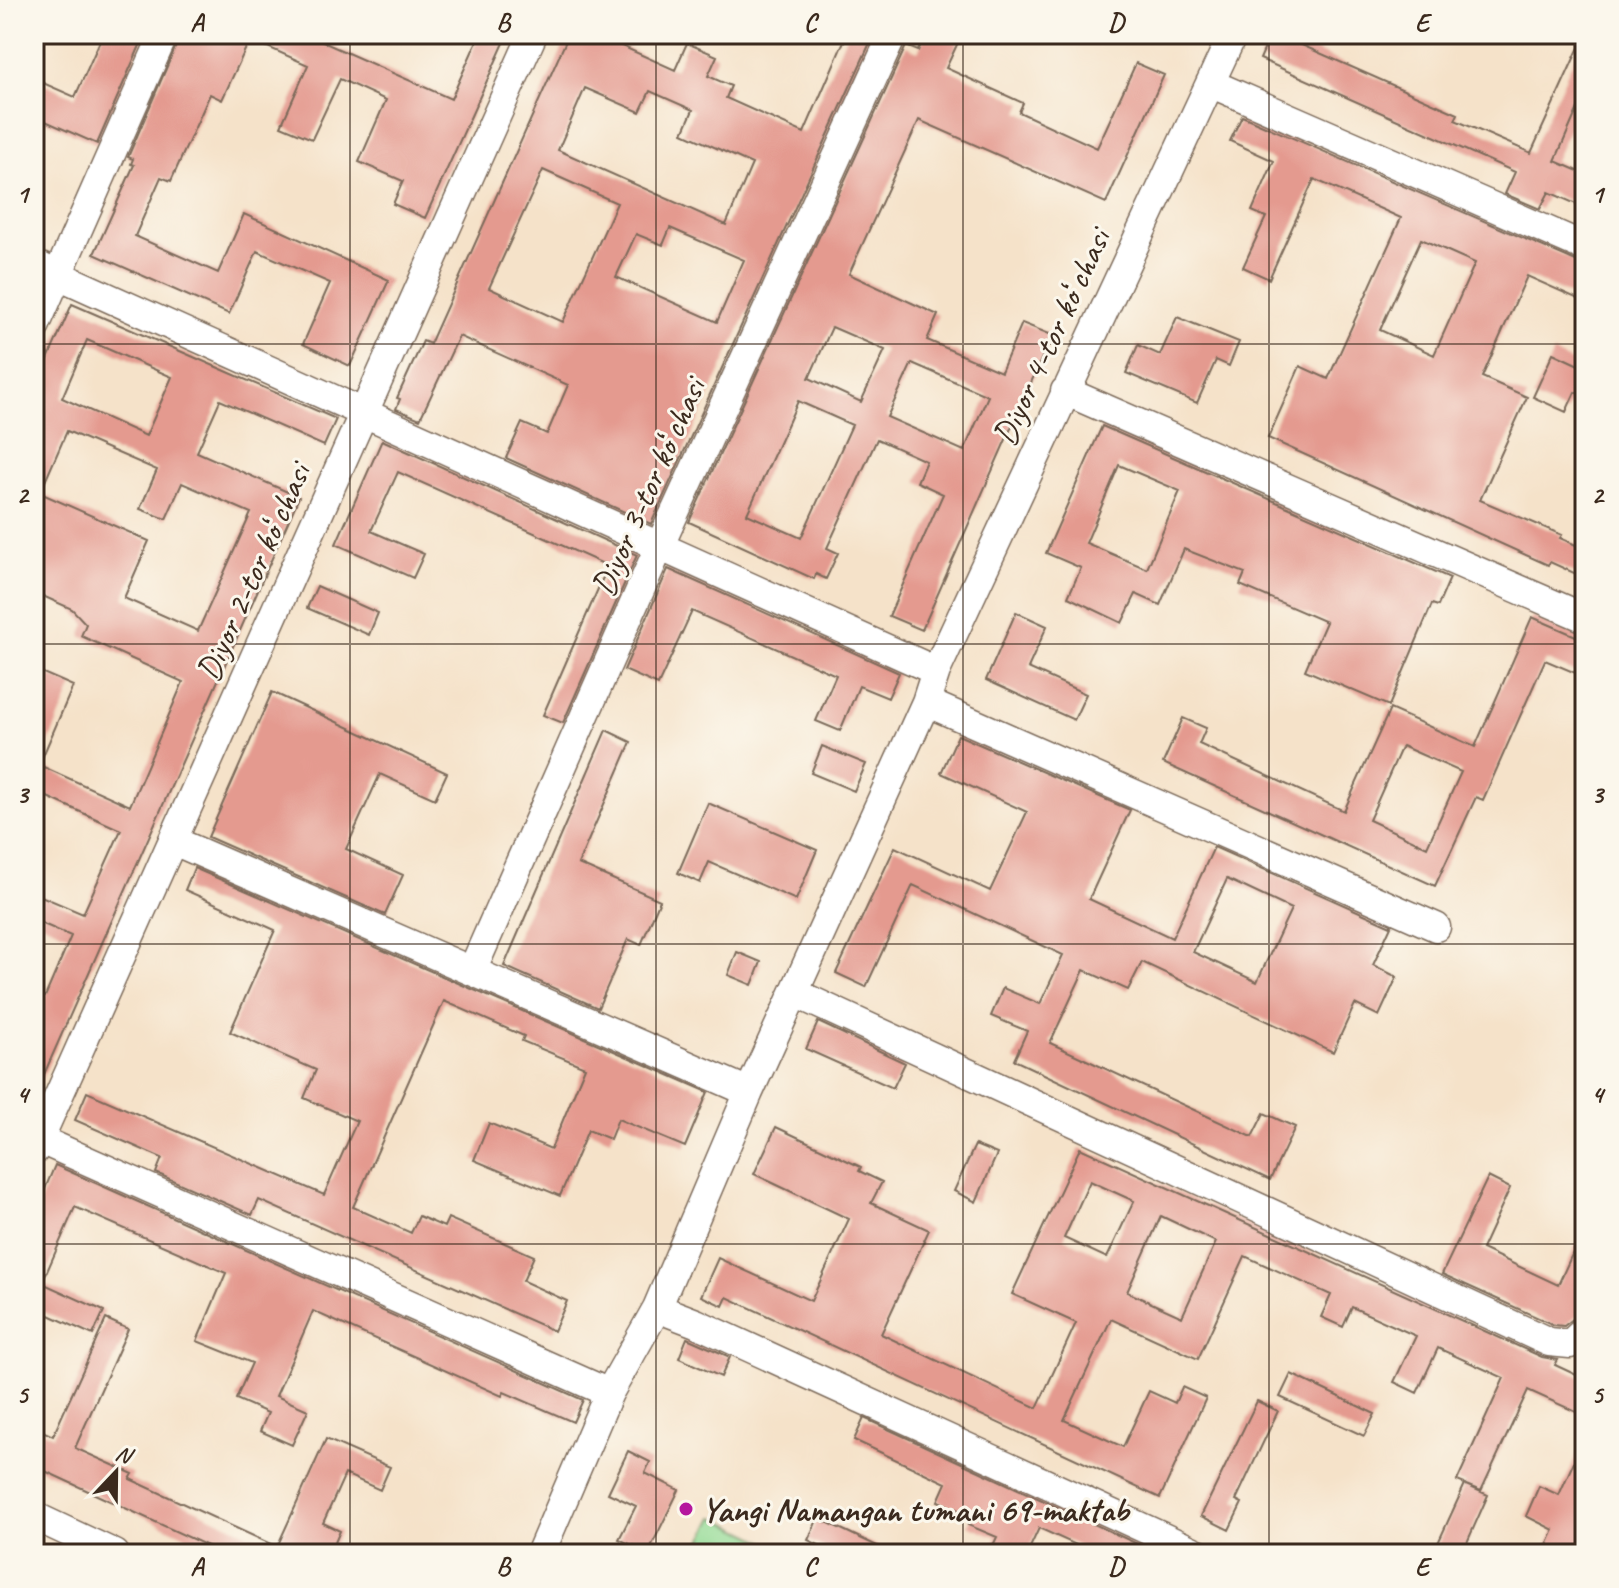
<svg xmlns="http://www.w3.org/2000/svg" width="1619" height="1588" viewBox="0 0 1619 1588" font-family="Caveat,sans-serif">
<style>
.green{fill:#95dc97;stroke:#68835a;stroke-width:2}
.building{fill:#e49a8f;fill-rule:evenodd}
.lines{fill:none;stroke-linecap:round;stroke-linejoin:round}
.street-casing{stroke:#7c6a5a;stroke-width:31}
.street{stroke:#fff;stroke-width:28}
.grid{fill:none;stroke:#3b2a1e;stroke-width:2;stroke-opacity:0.55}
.poi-dot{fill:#b5179e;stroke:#fbf7ec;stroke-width:3}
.labels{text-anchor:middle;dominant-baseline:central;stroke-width:6;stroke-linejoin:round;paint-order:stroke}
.street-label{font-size:34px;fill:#3b2a1e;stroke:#fbf7ec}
.poi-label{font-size:34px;font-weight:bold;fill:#3b2a1e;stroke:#fbf7ec;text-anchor:start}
.neatline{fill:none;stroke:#3b2a1e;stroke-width:3}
.grid-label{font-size:26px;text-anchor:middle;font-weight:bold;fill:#3b2a1e}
</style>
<rect width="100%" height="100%" fill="#fbf7ec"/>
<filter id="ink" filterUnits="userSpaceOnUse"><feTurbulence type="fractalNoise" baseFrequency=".0125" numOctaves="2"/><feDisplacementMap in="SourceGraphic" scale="16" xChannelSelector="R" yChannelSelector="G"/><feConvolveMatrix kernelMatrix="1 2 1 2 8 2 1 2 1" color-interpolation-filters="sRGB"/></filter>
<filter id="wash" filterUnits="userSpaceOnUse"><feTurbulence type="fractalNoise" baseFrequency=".006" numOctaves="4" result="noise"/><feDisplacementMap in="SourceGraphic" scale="32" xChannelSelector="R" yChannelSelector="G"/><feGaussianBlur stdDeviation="1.8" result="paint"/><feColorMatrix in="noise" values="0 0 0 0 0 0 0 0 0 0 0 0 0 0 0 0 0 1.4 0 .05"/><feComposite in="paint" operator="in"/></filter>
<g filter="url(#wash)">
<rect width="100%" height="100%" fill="#f5e2c9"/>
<path class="green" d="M714,1517L790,1554H695Z"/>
<g id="blocks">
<path class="building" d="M103,34H145L97,144L34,116V79L75,97Z
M181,34H305L451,99L480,34H508L425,218L393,204L403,181L359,162L386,100L340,79L312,139L281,126L308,65L250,39L222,100L210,94L171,181L161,177L135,236L218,273L244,214L389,280L350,366L303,344L330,283L257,251L229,314L94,254L134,165L131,164L133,159L128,157Z
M569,34H595L675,70L687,43L717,56L708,76L731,86L726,98L804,133L847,34H874L651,524L506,458L522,423L547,434L568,385L459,336L420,419L396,409L400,399L397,398L423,341L430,344ZM585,88L640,112L650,91L693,110L683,133L752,164L726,225L558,150ZM543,170L617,203L563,322L489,288ZM670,228L744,260L717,322L616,277L636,234L663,245Z
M926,34H962L946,68L1023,103L1019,112L1097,148L1136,63L1164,75L1106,203L919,120L849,274L938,315L927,340L1001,372L1022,323L1052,335L922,630L889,616L943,494L917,482L926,461L877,439L827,548L838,553L826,579L816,574L814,579L689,522L906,46L918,51ZM832,327L885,350L861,402L809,378ZM912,363L988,396L964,451L887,417ZM798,401L852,425L801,538L747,514Z
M1271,34H1301L1297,43L1458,114L1455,120L1531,153L1585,34V92L1555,161L1585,174V208L1549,192L1540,209L1505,194L1515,172L1260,59Z
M1242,116L1585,265V302L1527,276L1482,377L1527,397L1480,500L1562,535L1560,538L1585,549V578L1550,562L1548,565L1268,438L1300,366L1328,379L1401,218L1314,179L1269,279L1243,267L1266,217L1252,211L1274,161L1230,141ZM1421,239L1475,263L1434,355L1380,330Z
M72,304L336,419L324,446L220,400L197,452L299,497L34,1097V992L45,997L71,936L34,920V893L83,914L121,830L34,791V669L73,686L39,765L130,806L183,682L81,636L86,624L72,609L34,592V391ZM87,340L172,377L146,436L62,398ZM67,431L157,470L140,509L166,519L182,483L251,513L198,631L124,598L149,541L40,493Z
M1177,317L1239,342L1229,366L1216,360L1197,403L1126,373L1138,345L1160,355Z
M1553,353L1585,368V397L1575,392L1566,412L1533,397Z
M1102,426L1450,578L1438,606L1432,604L1389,706L1305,670L1326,622L1240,585L1245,573L1184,549L1160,605L1136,594L1122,623L1068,597L1081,568L1046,553ZM1119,465L1180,491L1147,569L1086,543Z
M382,440L637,555L563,723L543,715L608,566L398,472L371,531L424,554L413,578L336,544Z
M668,569L899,673L888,698L859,686L840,731L816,721L836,675L692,611L658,685L624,670Z
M317,586L378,613L369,635L307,608Z
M1016,612L1047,626L1028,668L1086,694L1074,720L986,680Z
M1532,617L1585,640V677L1545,660L1483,800L1476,797L1435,886L1163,763L1183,718L1206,728L1199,744L1344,811L1390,709L1475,747ZM1402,746L1461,772L1427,847L1369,820Z
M272,692L447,773L435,799L380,774L346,849L403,875L385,915L208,837Z
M606,730L631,742L578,864L660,900L641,945L628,939L598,1008L504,966Z
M958,735L1130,810L1089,899L1172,938L1214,847L1391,926L1373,965L1397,977L1379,1016L1355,1004L1333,1052L1142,962L1128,990L1084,970L1050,1043L1252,1137L1264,1113L1295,1127L1270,1180L1014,1060L1027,1031L991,1016L1003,988L1040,1004L1063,955L913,885L866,987L836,973L895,847L990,891L1027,812L941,773ZM1227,879L1291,909L1257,982L1193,952Z
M822,746L866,764L854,791L811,773Z
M708,803L817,850L796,900L709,862L700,883L678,873Z
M194,868L708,1092L685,1147L618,1119L610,1139L588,1130L560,1196L474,1160L489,1123L551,1149L585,1067L522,1041L524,1036L444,1001L353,1207L411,1233L419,1216L444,1227L448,1218L534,1256L523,1281L567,1301L554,1331L259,1200L252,1215L156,1173L162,1158L75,1120L87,1092L324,1195L357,1121L304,1098L316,1070L230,1032L275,930L185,890Z
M737,952L761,962L752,985L728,975Z
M818,1022L905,1063L893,1088L806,1049Z
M776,1127L861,1167L859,1171L882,1182L871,1203L929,1230L881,1334L1037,1408L1076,1323L1012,1294L1080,1148L1542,1357L1558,1360L1555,1365L1585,1379V1416L1528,1390L1481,1491L1466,1485L1488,1495L1462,1554H1433L1465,1484L1457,1481L1504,1378L1438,1348L1417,1393L1394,1382L1416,1336L1352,1307L1343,1327L1321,1317L1331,1295L1245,1256L1198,1359L1111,1319L1064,1420L1123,1447L1149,1391L1175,1403L1182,1387L1206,1398L1160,1498L727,1297L723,1306L701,1296L718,1258L811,1301L849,1219L754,1174ZM1090,1181L1134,1201L1107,1258L1064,1238ZM1161,1216L1216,1242L1182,1317L1127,1292Z
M975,1145L997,1154L976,1202L954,1191Z
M55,1165L583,1400L573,1422L504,1392L502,1396L313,1311L276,1396L308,1410L292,1445L260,1431L268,1413L236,1399L252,1363L197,1341L226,1273L75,1207L42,1283L104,1311L93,1335L34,1308V1215Z
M1488,1177L1510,1188L1482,1249L1558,1285L1585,1226V1302L1579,1314L1564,1326L1554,1325L1442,1274Z
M106,1319L128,1329L75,1448L133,1474L130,1479L277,1547L326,1439L390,1467L380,1490L345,1474L323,1523L340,1531L330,1554H225L34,1466V1427L53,1436Z
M687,1338L730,1357L721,1377L679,1358Z
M1291,1374L1375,1414L1364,1436L1280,1397Z
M1257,1401L1278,1411L1236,1500L1242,1503L1229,1530L1201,1516Z
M864,1418L1159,1554H1096L1039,1528L1027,1554H989L997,1537L968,1525L972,1516L938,1501L946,1483L854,1440Z
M1585,1437V1554H1543L1554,1530L1526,1516L1539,1486L1559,1495Z
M628,1451L650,1462L645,1473L679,1490L648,1553L619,1539L636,1506L608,1493Z
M818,1518L894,1554H838L808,1540Z"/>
</g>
</g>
<g filter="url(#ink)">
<use href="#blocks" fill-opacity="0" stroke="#7c6a5a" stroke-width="2"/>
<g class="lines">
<g class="street-casing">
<path id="street" d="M1210,83L1585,247
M34,264L936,671
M34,329L164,34
M1065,391L1585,618
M926,702L1436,927
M174,841L749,1092
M472,971L660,545L893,34
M795,993L1549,1342L1570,1344L1585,1330
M34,1137L609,1393L657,1308L696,1323L1200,1554
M34,1151L533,34
M657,1308L749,1092L926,702L936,671L1233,34
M34,1516L115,1554
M540,1554L609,1393"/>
</g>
<use href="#street" class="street"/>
</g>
</g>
<path class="grid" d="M350,34V1554M656,34V1554M963,34V1554M1269,34V1554M34,344H1585M34,644H1585M34,944H1585M34,1244H1585"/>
<circle class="poi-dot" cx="686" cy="1509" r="8"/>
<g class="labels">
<g class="street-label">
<text transform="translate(1051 337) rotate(-65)">Diyor 4-tor koʻchasi</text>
<text transform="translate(648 487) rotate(-66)">Diyor 3-tor koʻchasi</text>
<text transform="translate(253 572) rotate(-66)">Diyor 2-tor koʻchasi</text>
</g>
<g class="poi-label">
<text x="702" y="1509">Yangi Namangan tumani 69-maktab</text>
</g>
</g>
<rect width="1619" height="1588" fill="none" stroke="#fbf7ec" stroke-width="88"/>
<g transform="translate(116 1472) rotate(22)" stroke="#fbf7ec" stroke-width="6" paint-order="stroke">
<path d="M0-6L14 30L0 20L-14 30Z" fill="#3b2a1e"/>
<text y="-12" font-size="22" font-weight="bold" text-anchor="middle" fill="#3b2a1e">N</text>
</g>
<rect x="44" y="44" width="1531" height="1500" class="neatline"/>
<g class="grid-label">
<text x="197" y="31">A</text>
<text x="503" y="31">B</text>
<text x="810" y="31">C</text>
<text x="1116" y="31">D</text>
<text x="1422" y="31">E</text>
<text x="22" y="203">1</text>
<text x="1597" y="203">1</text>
<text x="22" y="503">2</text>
<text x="1597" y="503">2</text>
<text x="22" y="803">3</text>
<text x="1597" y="803">3</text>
<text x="22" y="1103">4</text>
<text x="1597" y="1103">4</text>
<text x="22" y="1403">5</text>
<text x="1597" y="1403">5</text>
<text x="197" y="1575">A</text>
<text x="503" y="1575">B</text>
<text x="810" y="1575">C</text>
<text x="1116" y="1575">D</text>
<text x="1422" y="1575">E</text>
</g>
</svg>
